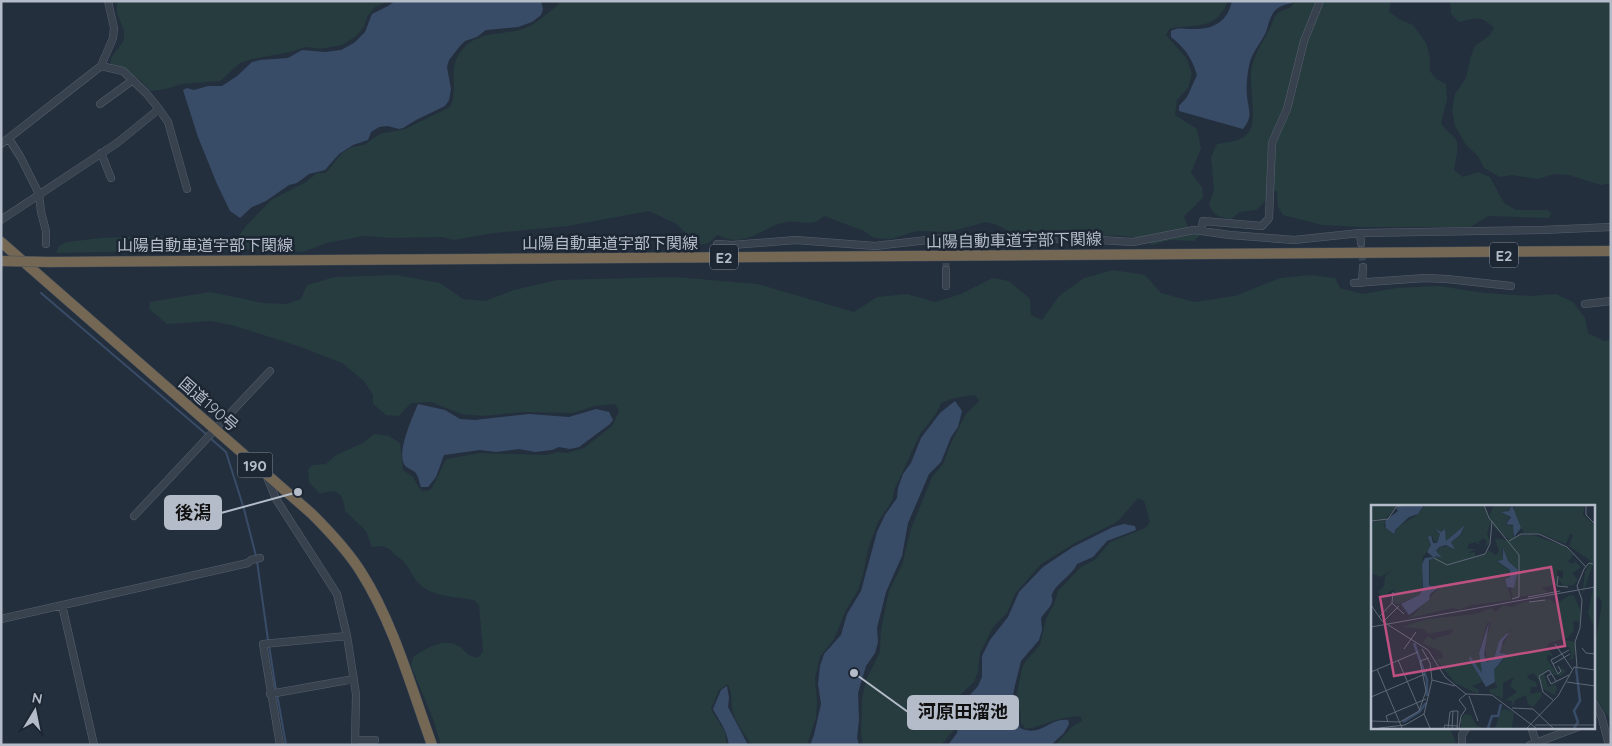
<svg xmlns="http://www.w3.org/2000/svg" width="1612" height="746" viewBox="0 0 1612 746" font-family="Quicksand,'Noto Sans JP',sans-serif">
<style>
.green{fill:#263c3f}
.water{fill:#394c67}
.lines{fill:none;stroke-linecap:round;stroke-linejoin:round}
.stream{stroke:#394c67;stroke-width:2}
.minor-tunnel{stroke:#3a4453;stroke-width:7;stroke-dasharray:7 3.5;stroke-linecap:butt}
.minor-casing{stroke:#565f6c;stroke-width:8}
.highway-casing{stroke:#434c59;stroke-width:11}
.minor{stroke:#38414e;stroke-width:7}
.highway{stroke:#746855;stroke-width:10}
.highway-bridge-casing{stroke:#434c59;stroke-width:11;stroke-linecap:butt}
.highway-bridge{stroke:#746855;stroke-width:10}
.labels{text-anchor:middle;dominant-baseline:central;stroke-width:5;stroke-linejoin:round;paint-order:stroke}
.shield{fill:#1d2633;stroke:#878f9c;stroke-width:1}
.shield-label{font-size:15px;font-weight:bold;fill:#b4bcc9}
.street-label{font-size:16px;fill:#b4bcc9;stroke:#1d2633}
.inset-river{fill:none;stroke:#394c67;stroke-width:2.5}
.inset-road{fill:none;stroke:#5e6776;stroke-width:1}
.view{fill:#bd5182;fill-opacity:0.15;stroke:#bd5182;stroke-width:2.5}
.inset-edge{fill:none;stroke:#b4bcc9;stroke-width:2.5}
.leader{fill:none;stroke:#b4bcc9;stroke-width:2}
.callout-dot{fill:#b4bcc9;stroke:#1d2633;stroke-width:2}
.callout{fill:#b4bcc9;stroke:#b4bcc9;stroke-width:2}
.callout-label{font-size:18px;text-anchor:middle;font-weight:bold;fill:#111}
</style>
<rect width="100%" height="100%" fill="#242f3e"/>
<path class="green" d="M117,1H389L375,7L367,17L364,27L355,37L342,45L320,49L306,47L290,52L252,59L240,63L220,81L181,84L166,89L151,91C136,77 130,69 110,65L111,58L124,40V31L117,13Z
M559,1H1227C1227,6 1225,8 1222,12C1210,30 1188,24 1169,29L1166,35L1187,59L1192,74L1188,88L1177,100L1175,115L1197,129L1201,148L1191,173L1202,187L1203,197L1195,206L1184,216L1188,227L1200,235L1194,241L1171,240L1152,245L1142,239L1125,236L1052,234L1028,237L1017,235L997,225L986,222L949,232L917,231L891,239L874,238L864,231L824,216C812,228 801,220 787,222C768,225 755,239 736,240C729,240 723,237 717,235L709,243L699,245L689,237L677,224L649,211L568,226L494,233L454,240L442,237L392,238L363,236L327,243L303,252L265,249L56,253L59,246L67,242L101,238L153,236H173L227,243L238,237L246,226L271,200L306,182L317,173H326L342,153L352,147L364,145L380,134L405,129L450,107C459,90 448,71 459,54C477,27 505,38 530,26C539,21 549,12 558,5Z
M1295,1H1391L1389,12L1399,19L1413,25L1426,43L1430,57V71L1436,79L1446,84L1447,99L1441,123C1445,130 1451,133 1455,138C1461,147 1455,159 1454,170L1463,177L1478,172L1490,177L1504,203L1516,210H1547L1551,213L1549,218L1489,216L1470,227H1360L1322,225L1283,215L1278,207L1277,192L1271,188L1269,198L1256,210L1240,212L1231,219C1219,217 1214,216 1209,205L1214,190L1211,157L1217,144C1227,142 1242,142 1249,132C1258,119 1248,85 1252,67C1255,53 1262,43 1268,32C1277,17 1271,13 1290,8Z
M1450,1H1611V183L1601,185L1569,175L1554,174L1538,179L1512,175L1500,177L1484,168L1478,156L1466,145L1455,126L1452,110L1455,94L1466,78L1471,56L1475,46L1490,35L1494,28C1481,15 1476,18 1459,22L1451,14Z
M1113,270L1145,275L1161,293L1194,302L1235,296L1280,278L1311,275L1335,278L1340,288L1363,294L1396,288L1439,286L1485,293L1531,296L1556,294L1573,302L1585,318L1588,333L1604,341L1611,340V721L1597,700L1593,688L1595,683L1593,674V644L1597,633L1602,603L1600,598L1593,597V506H1372V727H1449L1455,740V745H1055L1073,726L1082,721L1081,717C1065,714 1043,726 1026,729L1021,723L1020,711L1016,699L1022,668L1025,662L1040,645L1046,619L1054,604L1058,591L1081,567L1095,560L1110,542L1145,528L1150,522L1144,501L1138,498L1117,522L1075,543L1041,564L1015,594L1007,613L993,627L980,653L978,672L974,682L961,694L954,705L953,731L942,744L863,745L861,734L862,699L866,680L880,652L881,630L889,591L902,565L911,529L932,477L943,464L951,443L966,414L979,401L975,395L954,398L941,403L936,414L920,434L895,488L892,501L878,522L868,549L863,575L858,590L846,610L834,639L820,657L815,678L817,702L816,718L807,745H752C744,734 734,721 732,708C731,699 732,693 728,684L719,690L711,709L725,732L727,745H441L433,719L411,666L413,657C425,649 444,637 458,646C467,651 466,656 478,658L483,651L479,605L474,600C456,597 432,597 418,583C413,577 410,569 405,563C400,557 394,556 391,550L383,546L372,547L366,531L345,511C343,493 338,487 320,494L309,482L308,469L313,465L326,464L336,455L363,443L374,434L389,436L400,443L403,470L413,477L419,488L423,491L430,490C438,480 440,469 446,459L480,453L546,455L558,452L567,453L584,448L612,426L619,411L615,404L595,406L573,413L523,412L482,416L461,414L431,402L411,403L399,416L386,415L373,404V395L364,381L342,363L301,347L235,326L211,321L167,324L149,309L150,302L210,292L263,303L287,304L301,299L307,285L335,277L396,275L440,283L463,299L485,301L514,290L557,280L675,277L758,284L854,312L877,297L907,294L935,302L961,294L993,278L1009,281L1030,299L1031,315L1042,320L1059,296L1084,278Z"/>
<path class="water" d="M395,1H541L543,9L541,15L532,22L518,27L486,30L477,37L465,41L460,46L449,60L447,67L451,89L449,100L445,106L416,120L403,128L399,129L388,126L379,127L371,132L368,140L353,145L339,154L325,170L309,174L297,183L289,185L266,201L252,207L240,218L230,211L217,184L198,137L183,90L187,88L194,90L208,86H222L237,76L252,62L260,60L288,58L302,50L325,52L341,50L354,43L365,32L372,14L388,6Z
M1232,1H1293L1292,3C1273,6 1271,15 1266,32C1261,43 1251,53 1249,66C1247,76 1246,87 1247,97C1249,112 1253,116 1243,129L1179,111V106L1187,97L1197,75C1192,58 1185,48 1171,37V31C1178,27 1182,29 1190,29C1211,30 1227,24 1232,1Z
M955,401L962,411L958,427L951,437L941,462L929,474L908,523L902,556L886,592L877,628L878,642L875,653L866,666L858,693L859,720L857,738L859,745H810L814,735L821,704L818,684L820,666L824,654L841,635L847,614L861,591L877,532L885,515L897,498L898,488L903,474L911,463L921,438L940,413Z
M418,404L445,410L460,419L475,420L529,414L569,417L596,409L609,412L613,420L610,424L579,447L570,449L559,447L552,450L535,452L519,449L496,452L480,450L444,455L436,477L428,487H421C419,482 419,477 415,472C411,469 405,468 403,462C399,447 412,418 418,404Z
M1124,524L1135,526L1136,530L1107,541L1093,557L1077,564C1072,576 1057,582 1052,594C1051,598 1053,597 1052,602C1051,607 1044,613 1041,618L1042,630L1039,640L1021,661L1015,685L1012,701L1019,716L1018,722L1020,728C1042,738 1049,717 1068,720L1069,724L1064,733L1051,745H948L957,733L959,722L957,711L961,701L969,696L978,686L982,677V656L990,640L1008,617L1019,592L1043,567L1073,547L1113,527Z
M727,686L729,698L728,707L748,745H729C726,728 721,724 713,709L721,690Z"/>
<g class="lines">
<path class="stream" d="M41,293L206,434
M210,438L226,452L244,509L256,556
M257,561L268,640
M269,645L276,690
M277,694L286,745"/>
<path class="minor-tunnel" d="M1361,243L1363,267
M946,270V246"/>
<g class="minor-casing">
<path id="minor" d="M101,66L123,71L146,93L159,109L168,122L187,189
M100,104L133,80
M9,139L21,158L39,194L41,212L46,231V244
M1,144L101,66L113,38L114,28L108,1
M101,153L111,178
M1,220L117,143L159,109
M1201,231L1203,221L1262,226L1269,218L1272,143L1287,109L1304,41L1320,1
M1360,233L1542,230L1611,227
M945,238H960L1008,242L1066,238L1133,242L1194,230L1230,235L1294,240L1360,233L1361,243
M717,244L732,245L796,240L875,246L945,238L946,246
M1354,283L1425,278L1447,279L1511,286
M1362,283L1363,267
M946,286V270
M1585,304L1611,301
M267,477L276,499L337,594L347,636L356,694L355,745
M134,516L270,371
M62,605L94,745
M1,619L248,563L251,560L260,558
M270,694L354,679
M1593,702L1601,715L1609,745
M1531,727L1537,745
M355,740H375
M280,745L263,644L347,636
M1462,745V735L1467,727
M1530,745L1578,727"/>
</g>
<g class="highway-casing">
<path id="highway" d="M1,242L312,514C330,532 348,551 361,572C394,624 411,687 432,745
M50,262L1611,251"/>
</g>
<use href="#minor" class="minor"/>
<use href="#highway" class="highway"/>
<g class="highway-bridge-casing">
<path id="highway-bridge" d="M1,261L50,262"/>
</g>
<use href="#highway-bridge" class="highway-bridge"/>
</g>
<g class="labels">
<g class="shield">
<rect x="1490" y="242.5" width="28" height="25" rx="4"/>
<rect x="710" y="244.5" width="28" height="25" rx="4"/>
<rect x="237.5" y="452.5" width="35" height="25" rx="4"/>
</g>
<g class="shield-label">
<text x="1504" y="255">E2</text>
<text x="724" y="257">E2</text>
<text x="255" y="465">190</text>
</g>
<g class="street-label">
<text transform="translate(1014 240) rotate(-1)">山陽自動車道宇部下関線</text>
<text x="610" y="243">山陽自動車道宇部下関線</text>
<text x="205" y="245">山陽自動車道宇部下関線</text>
<text transform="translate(209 404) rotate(41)">国道190号</text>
</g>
</g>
<g transform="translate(1371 505)">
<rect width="224" height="224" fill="#242f3e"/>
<path d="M0,0H32L26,1L14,14L0,15ZM54,0H112L120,16L116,28L119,38L113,42L116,37L113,33L107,37L112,41L104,37L98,39L96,44H106L96,48L104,47V51L115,49L117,45L125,50L128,46L124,34L139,35L123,22L118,11L123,0H141L138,5L130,7L139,12L134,19L142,21L144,27L141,31L144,32L141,35L148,30H162L196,42L202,50L197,57L202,59L204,56L210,62L201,68L207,75L202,80L192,81L187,73H192V66L186,65V80L170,83L177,87L142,93L140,86L147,65L137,56L131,43L132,55L125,56L139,65L138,72L133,74L141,95L101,100L88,105L82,103L39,113L68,83L59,80V54L65,51L72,54L65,47L69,42L76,41L84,46L80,37L90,30L94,20L75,36L74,24L70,27L64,23L69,29L65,38L60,30L57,32L60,41L52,52L51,84L46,91L27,99L22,97L23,84L12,92L7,87L13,81L14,71L22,64L10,72L0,68V17L14,15L13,21L23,29L28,21L46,10ZM144,0H214L212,10L224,20V53L211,91L214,67L220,56L198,41L202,30L199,29L195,39L168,28H153L142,8ZM224,73V124L217,108ZM199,90L203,91L209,104V117L202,116L203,126L194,135L204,137L206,150L204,145L202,154L197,155L200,152L199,144L190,134L178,138L176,142L182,151L176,150V154L186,169L191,163L195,166L190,171L183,170L178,164L173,169L177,182L184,179L186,183L184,190L173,184L163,168L157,170L156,173L165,177L166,182H160L159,189L170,187L171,191L162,202L157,199L155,190L144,195L142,201L147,202L140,200L141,196L134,195L146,187L139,181L143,172L132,178V194L118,187L119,184L126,183L122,167L137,149L131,150L130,144L140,124L128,136L123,154L116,157L114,138L120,116L116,118L108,147L111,167L98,152L111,177L101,181L108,185L107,189L84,178L65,154L72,153L71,147L51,138L57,131L64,136L65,133L80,129L82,124L58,129L52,124L31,122L56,114L105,109L120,103L125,107L132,100L141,102L153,97L179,94L185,99ZM134,204L143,207L141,223H124L130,206ZM94,209L100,210L105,220L111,223H90V214Z" fill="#263c3f"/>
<path d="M37,0H53L47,9L38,12L25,24L23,29L15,23L14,16L27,6L25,3ZM141,0L150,23L143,32L142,20L135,19L140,12L130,7L138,6ZM94,20L89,30L80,37L84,45L75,40L68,42L65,46L71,53L65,51L61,54L58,55V80L67,83L59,89L58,95L38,110L30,99L48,90L52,84L51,59L54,53L62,52L56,47L60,40L57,32L60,30L62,38H66L69,29L64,23L70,27L74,24L75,36ZM132,43L137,56L147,65L143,83L136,82L134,74L139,72V65L126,56L132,55ZM118,117L113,150L116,157L123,154L128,136L135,129L139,127L132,136L129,148L136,149L123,165L124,177L115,182L98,154L99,151L111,168L108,148Z" fill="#394c67"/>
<path class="inset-river" d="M43,138L56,175V191M32,217L48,207L55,198M117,223L121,211H127L130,199M203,223L207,217L203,206L209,196L205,162"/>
<path class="inset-road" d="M113,0L118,13L148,50V92L141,94M215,0V10L224,19M0,16L17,14L25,2L36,0M138,36L150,29H168L196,42L215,62M63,53L76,60L114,49L119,39L121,16M187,71L186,81L197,82M157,92L189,86M158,97L174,95M21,98L33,109M0,100L11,116L57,145L74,172L95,189L121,190L165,223M8,112L21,98L22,87M12,117L28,101M0,122L224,82M184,139L201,164M211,143L215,148L224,149M33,144L45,127M27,155L49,206M182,159L180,155L198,145M182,159L187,169L190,166L187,161M182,159L199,149M206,162L204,137L209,123L211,95L206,81L213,64L218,58L222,59M6,164L31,223M0,167L47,147M180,169L176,171L180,179L198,170M61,175L84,181M196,177L224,181M98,191L107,216M0,192L54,169M182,195L172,187L168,171L178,165L185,176M141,203L162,204L182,223M82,206H87L86,223M53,209L59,223M0,216L29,217L48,206L55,186L49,156L58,153M17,217L15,211L55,194M164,220H224M8,223L34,220L53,209L61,175L59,158L51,144M73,223L74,220L87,221M77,223L79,207L82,206M81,223L82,206M88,223L90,211L95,204L88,195L95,189M156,223L187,191L203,162L224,165"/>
<path class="view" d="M180,62L194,141L23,171L9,92Z"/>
<rect width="224" height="224" class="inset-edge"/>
</g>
<path class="leader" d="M298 492L221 513M854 673L908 712"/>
<g class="callout-dot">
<circle cx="298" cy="492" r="5"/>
<circle cx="854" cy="673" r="5"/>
</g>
<g class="callout">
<rect x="165" y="496" width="56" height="33" rx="5"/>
<rect x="908" y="696" width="110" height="33" rx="5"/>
</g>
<g class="callout-label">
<text x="193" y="519">後潟</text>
<text x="963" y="718">河原田溜池</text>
</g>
<rect width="1612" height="746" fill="none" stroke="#b4bcc9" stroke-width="5"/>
<g transform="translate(35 711) rotate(10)" stroke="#1d2633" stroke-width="4" paint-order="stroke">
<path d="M0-4L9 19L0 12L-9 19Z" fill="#b4bcc9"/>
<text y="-8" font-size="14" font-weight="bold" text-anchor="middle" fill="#b4bcc9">N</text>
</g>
</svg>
